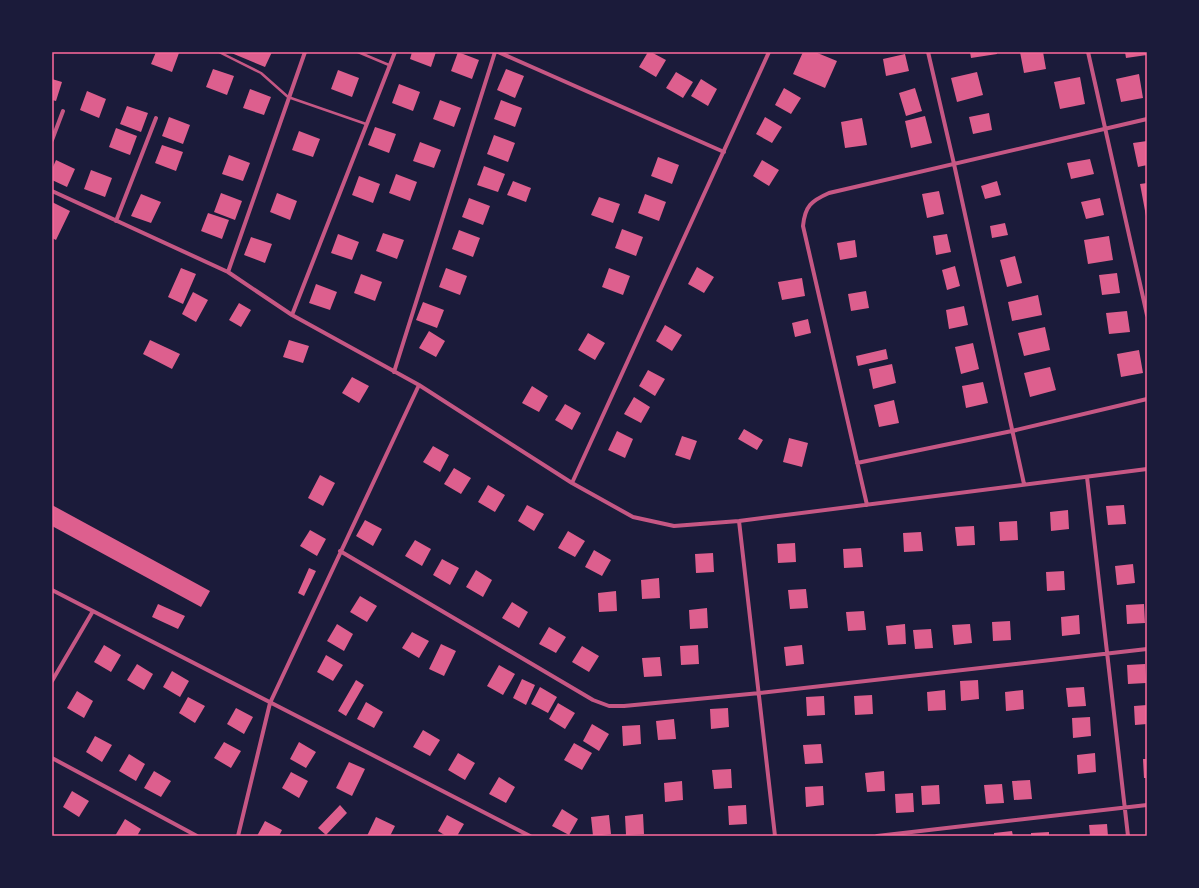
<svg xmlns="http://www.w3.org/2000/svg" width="1199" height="888" viewBox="0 0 1199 888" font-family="Helvetica,sans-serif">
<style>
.building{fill:#dd5f8e}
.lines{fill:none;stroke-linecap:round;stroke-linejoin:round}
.service{stroke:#c65784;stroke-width:2.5}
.minor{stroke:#c65784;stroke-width:4}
.neatline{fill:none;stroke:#ff6b9d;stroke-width:1.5}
</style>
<rect width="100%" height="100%" fill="#1b1b3a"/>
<path class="building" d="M156,52L179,53L172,72L151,64Z
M229,52H272L265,67Z
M412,52H436L431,67L410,59Z
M458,52L479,60L472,79L451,71Z
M648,52H651L666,60L656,77L639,67Z
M803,52H815L837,61L825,88L793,74Z
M970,52H997V54L971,58Z
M1020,52H1043L1046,69L1024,73Z
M1125,52H1147V55L1126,58Z
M905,54L909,71L886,76L883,59Z
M213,69L234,76L227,95L206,87Z
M506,69L524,76L515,98L497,90Z
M338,70L359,78L352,97L331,89Z
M676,72L693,82L683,98L666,88Z
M977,72L983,95L957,102L951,78Z
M1139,74L1143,98L1121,102L1116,79Z
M1080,77L1085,104L1060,109L1054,82Z
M52,79L62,82L56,101L52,100Z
M701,79L717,89L708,106L691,96Z
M399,84L420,92L413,111L392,103Z
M784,88L801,98L791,114L775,105Z
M915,88L922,111L906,116L899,93Z
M250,89L271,97L264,115L243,108Z
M87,91L106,99L99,118L80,110Z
M440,100L461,108L454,127L433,119Z
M501,100L522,108L515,127L494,119Z
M127,106L148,113L141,132L120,124Z
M989,113L992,130L973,134L969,117Z
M925,116L932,143L911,148L905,121Z
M169,117L190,125L183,144L162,136Z
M765,117L782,127L772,143L756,134Z
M862,118L867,145L845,148L841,122Z
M375,127L396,134L389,153L368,145Z
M116,128L137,136L130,155L109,147Z
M299,131L320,139L313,157L292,150Z
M494,135L515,143L508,162L487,154Z
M1147,141V165L1138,167L1133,143Z
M420,142L441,150L434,168L413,161Z
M162,145L183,152L176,171L155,163Z
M229,155L250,163L243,181L222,174Z
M658,157L679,165L672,184L651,176Z
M1090,159L1094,174L1071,179L1067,163Z
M56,160L75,169L67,187L52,180V169Z
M762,160L779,170L769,186L753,176Z
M484,166L505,174L498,192L477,185Z
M91,170L112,178L105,197L84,189Z
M396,174L417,182L410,201L389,193Z
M359,176L380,184L373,203L352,195Z
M513,181L531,188L526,202L507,195Z
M997,181L1001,195L985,199L981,186Z
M1147,183V216H1146L1140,184Z
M939,191L944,214L927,218L922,194Z
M221,193L242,201L235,220L214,212Z
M277,193L297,201L290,220L270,212Z
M141,194L161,202L151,223L131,216Z
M645,194L666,202L659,221L638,213Z
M599,197L620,204L613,223L591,215Z
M469,198L490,206L483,225L462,217Z
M1100,198L1104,215L1086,219L1081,202Z
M52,202L70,211L56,240L52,238Z
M208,213L229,220L222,239L201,231Z
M1005,223L1008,235L992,238L990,226Z
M622,229L643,237L636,256L615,248Z
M459,230L480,238L473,257L452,249Z
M383,233L404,240L397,259L376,251Z
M338,234L359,242L352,260L331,253Z
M947,234L951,252L936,255L933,236Z
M1109,236L1113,260L1088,264L1084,240Z
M251,237L272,244L265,263L244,255Z
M855,240L857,257L840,260L837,243Z
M1015,256L1022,283L1007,287L1000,260Z
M955,266L960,286L947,290L942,270Z
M697,267L714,277L704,293L688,284Z
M181,268L196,274L183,304L168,297Z
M446,268L467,276L460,295L439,287Z
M609,268L630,276L623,295L602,287Z
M1117,273L1120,293L1102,295L1099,275Z
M361,274L382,282L375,301L354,293Z
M802,278L805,296L782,300L778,282Z
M316,284L337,292L330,310L309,303Z
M866,291L869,308L851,311L848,294Z
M193,292L208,300L196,322L182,314Z
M1038,295L1042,315L1012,321L1008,302Z
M423,302L444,310L437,328L416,320Z
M239,303L251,310L241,327L229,320Z
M964,306L968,325L949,329L946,310Z
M1127,311L1130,332L1109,334L1106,313Z
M808,319L811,333L795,337L792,323Z
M665,325L682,335L672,351L656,341Z
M1045,327L1050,350L1024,356L1018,333Z
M429,331L445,341L436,357L419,348Z
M588,333L605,343L595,360L578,350Z
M150,340L180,354L172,369L143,354Z
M289,340L309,346L303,363L283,357Z
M973,343L979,369L961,374L955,347Z
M886,349L888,359L858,366L856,356Z
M1139,350L1143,373L1121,377L1117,354Z
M892,364L896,383L873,389L869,369Z
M1050,367L1056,390L1030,397L1024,373Z
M648,370L665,379L655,396L639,386Z
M352,377L369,386L359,403L342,393Z
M983,382L988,403L966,408L962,386Z
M532,386L548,396L539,412L522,403Z
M634,397L650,407L641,423L624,414Z
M894,400L899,423L879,427L874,405Z
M565,404L581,413L572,430L555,420Z
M744,429L763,440L757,450L738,439Z
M617,431L633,439L625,458L608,450Z
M682,436L697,441L690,460L675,455Z
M789,438L808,443L802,467L783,462Z
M433,446L449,455L440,472L423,462Z
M454,468L471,478L461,494L444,484Z
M320,475L335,483L323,506L308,498Z
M488,485L505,495L495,512L478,502Z
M52,505L210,591L201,607L52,526Z
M527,505L544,514L534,531L518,521Z
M1124,505L1126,524L1108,525L1106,506Z
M1068,510L1069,529L1051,531L1050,512Z
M365,520L382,529L373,546L356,536Z
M1017,521L1018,540L1000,541L999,522Z
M974,526L975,545L957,546L955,527Z
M310,530L326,539L317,556L300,546Z
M568,531L585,541L575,557L558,548Z
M921,532L923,551L904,552L903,533Z
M415,540L431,549L422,566L405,556Z
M795,543L796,562L778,563L777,544Z
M861,548L863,567L844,568L843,549Z
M594,550L611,560L602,576L585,567Z
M713,553L714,572L696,573L695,554Z
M442,559L459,568L450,585L433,575Z
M1133,564L1135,583L1117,585L1115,566Z
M309,568L316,571L304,596L298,593Z
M476,570L492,580L483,597L466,587Z
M1064,571L1065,590L1047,591L1046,572Z
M659,578L660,598L642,599L641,580Z
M806,589L808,608L790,609L788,590Z
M616,591L617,611L599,612L598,593Z
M360,596L377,606L367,622L350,612Z
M512,602L528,612L519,628L502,618Z
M158,604L185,616L178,629L152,617Z
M1144,604L1145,623L1127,624L1126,605Z
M707,608L708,628L690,629L689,610Z
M864,611L866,630L848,631L846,612Z
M1079,615L1080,634L1062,636L1061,617Z
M1010,621L1011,640L993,641L992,622Z
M337,624L353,634L344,651L327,641Z
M905,624L906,644L888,645L886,626Z
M970,624L972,643L954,645L952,625Z
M549,627L566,637L556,653L539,644Z
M931,629L933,648L915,649L913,630Z
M412,632L429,641L419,658L402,648Z
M441,644L456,651L444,676L429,669Z
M104,645L121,655L111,672L94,662Z
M698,645L699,664L681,665L680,646Z
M802,645L804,664L786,666L784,647Z
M582,646L599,656L589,672L572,662Z
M326,655L343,665L333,681L317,672Z
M660,657L662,676L644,677L642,658Z
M137,664L153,674L144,690L127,680Z
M1145,664L1146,683L1128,684L1127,665Z
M499,665L515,674L503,695L487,686Z
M172,671L189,681L180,697L163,687Z
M522,679L535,685L526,705L513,698Z
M356,680L364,685L346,716L338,711Z
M978,680L979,699L961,701L960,681Z
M540,687L557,697L548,713L531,704Z
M1084,687L1086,706L1068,707L1066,688Z
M945,690L946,710L928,711L927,692Z
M1023,690L1024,709L1006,711L1005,692Z
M77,691L93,701L84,718L67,708Z
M872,695L873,714L855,715L854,696Z
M824,696L825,715L807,716L806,697Z
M188,697L205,706L195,723L179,713Z
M366,702L383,712L374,728L357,719Z
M558,703L575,713L565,729L549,719Z
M1147,705V724L1135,725L1134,706Z
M236,708L253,717L244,734L227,724Z
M728,708L729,727L711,729L710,709Z
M1090,717L1091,736L1073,738L1072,718Z
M674,719L676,739L658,740L656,721Z
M592,724L609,734L599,751L583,741Z
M640,725L641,744L623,746L622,726Z
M423,730L440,740L430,756L413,747Z
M95,736L112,745L102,762L86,752Z
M224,742L241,751L231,768L214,758Z
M299,742L316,752L306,768L290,759Z
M574,743L592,753L582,770L564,760Z
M821,744L823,763L805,764L803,745Z
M458,753L475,763L465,780L448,770Z
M1095,753L1096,772L1078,774L1077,755Z
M129,754L145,764L136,781L119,771Z
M1143,759H1147V778H1144Z
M349,762L365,769L352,796L336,788Z
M731,769L732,788L714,789L712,770Z
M154,771L171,781L161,797L144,788Z
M884,771L885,791L867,792L865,773Z
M291,772L308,781L299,798L282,788Z
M499,777L515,787L506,803L489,794Z
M1030,780L1032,799L1014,800L1012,781Z
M682,781L683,800L665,802L664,783Z
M1002,784L1004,803L986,804L984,785Z
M939,785L940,804L922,805L921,786Z
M823,786L824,805L806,807L805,787Z
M72,791L89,801L79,817L63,807Z
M913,793L914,812L896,813L895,794Z
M340,805L347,813L326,835L318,828Z
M746,805L747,824L729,825L728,806Z
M562,809L578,819L569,835L552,826Z
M643,814L644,834L626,835L625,816Z
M447,815L464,824L457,836H446L438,831Z
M609,815L611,834L593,836L591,817Z
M376,817L395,826L390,836H367Z
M125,819L141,829L137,836H115Z
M265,821L282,830L279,836H257Z
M1107,824L1108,836H1090L1089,825Z
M1012,831L1013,836H994V833Z
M1049,832V836H1031V833Z"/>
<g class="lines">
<path class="service" d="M219,52L261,73L288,97L366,124
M358,52L389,65"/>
<path class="minor" d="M498,52L724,152
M928,52L954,164L1024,484
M1088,52L1147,315
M52,140L63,111
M52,191L228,272L292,315L419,385L572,483L633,517L674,526L739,521L1147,469
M116,221L156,118
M228,272L305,52
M292,315L395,52
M394,372L495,52
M857,463L1012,431L1147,399
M1087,477L1128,836
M572,483L769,52
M867,505L803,226C805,206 811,201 829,193L1147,119
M739,521L775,836
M340,551L593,700L609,706H624L760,693L1147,649
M52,590L530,836
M52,681L93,611
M52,758L197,836
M238,836L270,703L419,385
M877,836L1147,805"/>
</g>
<rect width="1199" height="888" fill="none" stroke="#1b1b3a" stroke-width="106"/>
<rect x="53" y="53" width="1093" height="782" class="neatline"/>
</svg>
